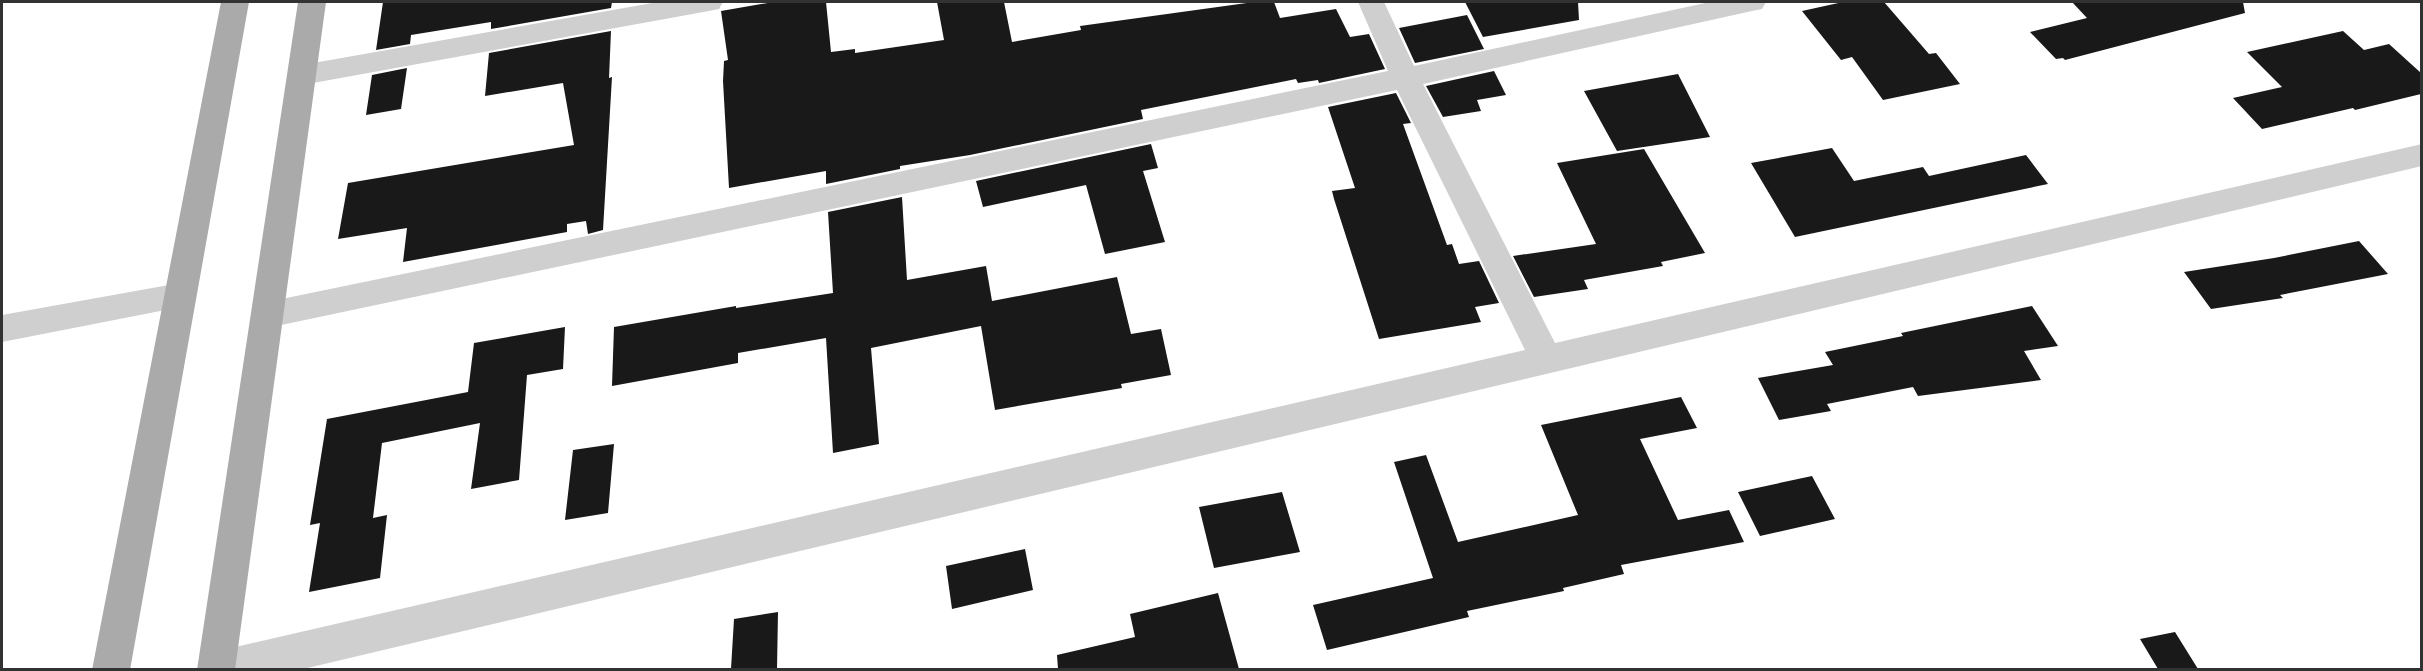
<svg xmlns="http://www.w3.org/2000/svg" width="2423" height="671" viewBox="0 0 2423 671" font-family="'Golos Text',sans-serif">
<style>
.building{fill:#191919}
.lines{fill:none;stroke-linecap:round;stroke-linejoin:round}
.minor{fill:#cfcfcf;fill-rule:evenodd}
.major{fill:#aaa;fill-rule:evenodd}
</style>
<rect width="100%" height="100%" fill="#fff"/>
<path class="building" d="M383,2H612L611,8L491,29V22L411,35L410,44L376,50Z
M773,2H826L831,52L855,49V53L944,40L937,2H1004L1012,42L1081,30L1080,26L1254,2H1274L1280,18L1336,9L1350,37L1369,34L1385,69L1319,83L1318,80L1298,83L1296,79L1141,110L1143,119L970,155L900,166V169L826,184V171L729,188L723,81L724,61L728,60L721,11Z
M1465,2H1578L1579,20L1483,37Z
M1843,2H1884L1929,54L1936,53L1960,84L1883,100L1852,57L1841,60L1802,11Z
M2072,2H2243L2245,13L2065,60L2063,58L2056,59L2030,32L2087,18Z
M1467,15L1484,49L1415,63L1399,28Z
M611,31L609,78L612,77L603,230L588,234L586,221L567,224V232L403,262L407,228L338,239L348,183L574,145L563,83L485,96L489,53Z
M2343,31L2364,50L2389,44L2421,73V94L2355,110L2353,108L2262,129L2233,98L2282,87L2247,52Z
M407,68L401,109L366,115L372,75Z
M1494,71L1506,95L1477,100L1481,111L1443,117L1426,86Z
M1678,74L1710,137L1617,151L1584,91Z
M1396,93L1411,123L1403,124L1447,245L1452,244L1459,264L1479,261L1499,303L1475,307L1481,322L1379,339L1334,199L1332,191L1355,188L1328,107Z
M1151,144L1158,168L1143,171L1165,242L1105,254L1086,185L983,207L976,181Z
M1832,148L1854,181L1923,167L1929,176L2026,155L2048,184L1795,237L1751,163Z
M1644,149L1705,253L1661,262L1663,266L1584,280L1588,289L1534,297L1513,256L1596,244L1557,163Z
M902,197L907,280L986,266L992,301L1117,277L1131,334L1161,329L1171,375L1121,384L1122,388L995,410L981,326L871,348L879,444L833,453L826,338L738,353V363L612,386L614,327L736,306V308L833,293L828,212Z
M2359,241L2388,274L2280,295L2283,298L2211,309L2184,272L2274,258Z
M2032,306L2058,346L2024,351L2041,380L1918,396L1913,387L1827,404L1831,411L1779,420L1758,378L1833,365L1825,352L1903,336L1901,333Z
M565,327L563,369L527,375L519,480L471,489L480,423L382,443L373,518L387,515L380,578L309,592L320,523L310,525L327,419L468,392L474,343Z
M1681,397L1697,428L1640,439L1678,520L1729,510L1744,542L1621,565L1624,574L1563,588L1564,591L1467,611L1469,617L1327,650L1313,605L1433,578L1394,462L1426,455L1458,542L1578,515L1541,425Z
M614,444L608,513L565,520L573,450Z
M1812,476L1835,519L1760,536L1738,492Z
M1282,492L1300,552L1214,568L1199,507Z
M1025,549L1033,590L952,609L946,566Z
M1218,593L1239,669H1058L1057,655L1135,637L1130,614Z
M778,612L777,669H731L734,619Z
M2175,632L2198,669H2158L2140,639Z"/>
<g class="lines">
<path class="minor" d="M658,2H723L719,9L709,11L302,85L292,82L288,75L292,68L302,65Z
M1358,2H1384L1414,66L1710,2H1766L1762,9L1752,11L1423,84L1555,343L2422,144V166L299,670H199L204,657L218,651L1525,350L1397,90L267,328L255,324L251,315L255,306L267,302L1388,71Z
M180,283L191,287L196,296L191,305L2,342V315Z"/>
<path class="major" d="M221,2H249L130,670H92Z
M298,2H326L235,670H197Z"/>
</g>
<rect width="2423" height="671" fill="none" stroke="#323232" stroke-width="6"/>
</svg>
